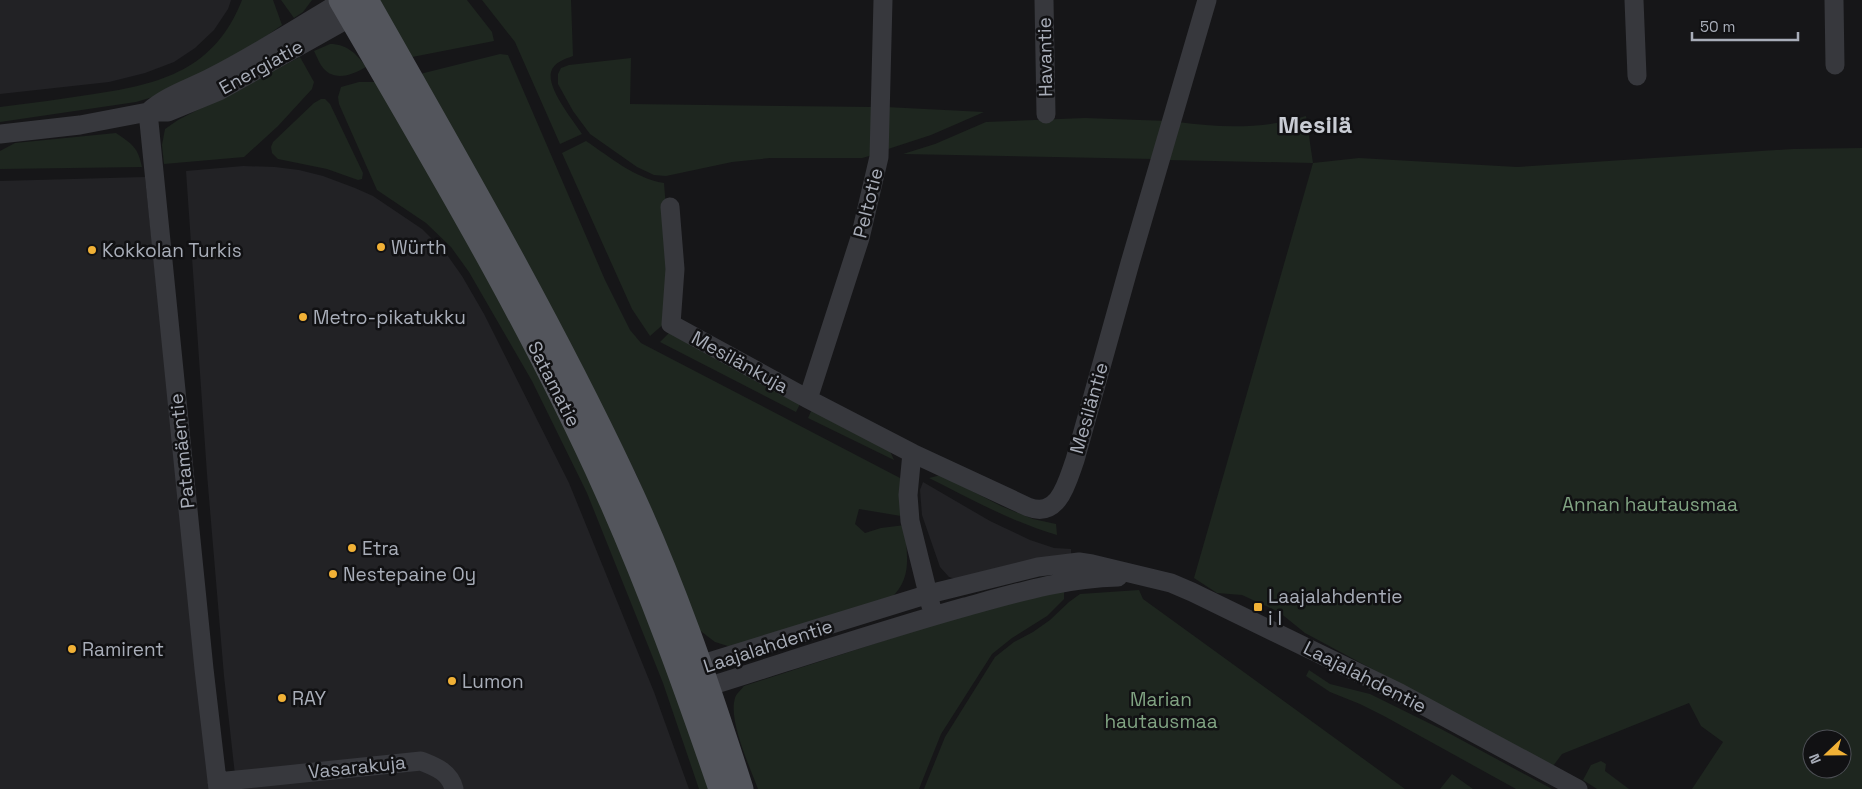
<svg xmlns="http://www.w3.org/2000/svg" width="1862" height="789" viewBox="0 0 1862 789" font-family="'Space Grotesk',sans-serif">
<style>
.built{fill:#222225}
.green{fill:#1e261f;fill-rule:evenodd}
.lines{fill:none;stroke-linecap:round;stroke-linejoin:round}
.minor{stroke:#37383d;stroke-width:19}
.major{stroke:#53555c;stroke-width:25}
.poi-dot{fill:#f1b136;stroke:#111113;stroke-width:2}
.labels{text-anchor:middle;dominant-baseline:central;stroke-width:5;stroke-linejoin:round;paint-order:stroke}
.street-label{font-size:19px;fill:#a8adb8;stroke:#111113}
.poi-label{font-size:19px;fill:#a8adb8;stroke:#111113;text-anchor:start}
.park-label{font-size:19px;fill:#80a382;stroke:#111113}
.district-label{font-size:24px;font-weight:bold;fill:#c9ccd4;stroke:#111113}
</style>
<rect width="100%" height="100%" fill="#161618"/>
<path class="built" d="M0,0H231L228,9L214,30L195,48L174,62L145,73L109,82L0,94Z
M243,166L275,167L299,170L323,176L355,188L373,196L422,229L445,252L462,276L484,314L569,483L654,692L689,789H460L448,767L235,775L224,676L207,474L186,171Z
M145,177L210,789H0V181Z
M923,482L990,521L1030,540L1054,548L1071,549V555L959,580L949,577L940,567L922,515L920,490Z
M419,765L433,771L449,789H239Z"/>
<path class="green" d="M242,0H273L282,25L252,46L163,94L136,102L0,122V107C31,103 63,99 94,94C162,84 215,69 242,0Z
M281,0H312L303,12L294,18Z
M374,0H467L492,32L494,41L407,58Z
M482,0H571L573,56C565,59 554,62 551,72C547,89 573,120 582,134L560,144L515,42Z
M330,44C347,44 357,54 366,67C354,74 336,82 324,69C320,65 317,57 314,51Z
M500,54L508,55L605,280L630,330L641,343L900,478L901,516L859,509L855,524L865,533L881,528L905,525C906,555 914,577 890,599L731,647L715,642L698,629L671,555L636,474L511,241L416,75Z
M300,57L314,82L312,89L278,126L244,157L164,164L162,145L165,129L178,120Z
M631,58L630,104L873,107V155L862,158H770L732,162L666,176L654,175L637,167L590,134L573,111L558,84V74L561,68L569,65Z
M359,82H376L477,254L599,490L712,789H699L663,683L587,493L532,381L469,272L451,247L426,223L377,190L339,104L338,97L341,87Z
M321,99H325L330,104L363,173L362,179L358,180L327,169L278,159L272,153L271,147L273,142L314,103Z
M886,107L984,112L931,135L885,150Z
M1306,116L1313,163L1359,158L1517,167L1793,149L1862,148V789H1692L1723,742L1701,726L1689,703L1562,754L1553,766L1305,633L1279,612L1242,595L1217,593L1194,578L1313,163L1166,160L1178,122C1221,128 1265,129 1306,116ZM1812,739H1842V769H1812Z
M1085,118L1168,121L1154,159L903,154L935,144L986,122Z
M116,133C132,144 138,147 142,167L0,169V151L15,143Z
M586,141C610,157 634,178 664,183L666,208V322L650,336L632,309L562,153Z
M670,332L801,402L796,412L660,342Z
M812,409L889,449L894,460L808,418Z
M941,475L1001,506L1033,519L1056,524L1057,535C1012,522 971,499 929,478Z
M1064,588V599L1047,616L1012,638L992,654L941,734L919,789H758C750,767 728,721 735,698C736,694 741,690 744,686L929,626Z
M1139,590L1143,599L1405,789H924L945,737L995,657L1014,642L1033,632L1050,620L1069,602L1080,594Z
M1309,670L1330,684L1370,694L1443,730L1552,789H1516L1384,716L1360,704L1330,692L1306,676Z
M1601,761L1606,764L1605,771L1629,789H1597L1583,780L1591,765Z
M1452,774L1473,789H1440Z"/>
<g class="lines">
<path class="minor" d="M1044,0L1046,114
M1634,0L1637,76
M1834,0L1835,65
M148,112L204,669L218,789
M148,112C167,95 189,89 212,77C257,54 299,27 342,1L349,0
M0,134L80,125L148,112H168L219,91L351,17L359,7
M670,207L675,269L671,324L808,399L912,453L1028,507C1059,519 1067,482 1075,460L1130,263L1207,0
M808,399L860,238L879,157L883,0
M912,453L908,495L910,521L931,606
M691,676L699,665L929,594L1038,567L1079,562L1092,564L1171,583L1192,592L1400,693L1578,789
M694,686L707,687C793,660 879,631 965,607C1016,593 1065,578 1118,577
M217,782L421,761C436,767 450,772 454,789"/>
<path class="major" d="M341,0C434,160 530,320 606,489C650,587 686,687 721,789
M366,0C455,157 546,313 623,476C671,577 707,683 741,789"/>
</g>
<g class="poi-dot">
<circle cx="381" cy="247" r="5"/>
<circle cx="92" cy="250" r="5"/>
<circle cx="303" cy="317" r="5"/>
<circle cx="352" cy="548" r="5"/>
<circle cx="333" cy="574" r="5"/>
<rect x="1253" y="602" width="10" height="10" rx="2.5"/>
<circle cx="72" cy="649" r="5"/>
<circle cx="452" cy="681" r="5"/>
<circle cx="282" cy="698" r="5"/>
</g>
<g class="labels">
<g class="street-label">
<text transform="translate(1045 57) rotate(-91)">Havantie</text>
<text transform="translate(261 67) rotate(-29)">Energiatie</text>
<text transform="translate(868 203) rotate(-76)">Peltotie</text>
<text transform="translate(740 362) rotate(29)">Mesilänkuja</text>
<text transform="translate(554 384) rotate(63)">Satamatie</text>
<text transform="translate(1089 408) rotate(-74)">Mesiläntie</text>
<text transform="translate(182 451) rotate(-96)">Patamäentie</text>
<text transform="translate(768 646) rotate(-18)">Laajalahdentie</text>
<text transform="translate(1365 677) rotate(27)">Laajalahdentie</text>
<text transform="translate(357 767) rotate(-6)">Vasarakuja</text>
</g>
<g class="poi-label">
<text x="391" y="247">Würth</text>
<text x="102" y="250">Kokkolan Turkis</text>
<text x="313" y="317">Metro-pikatukku</text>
<text x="362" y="548">Etra</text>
<text x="343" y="574">Nestepaine Oy</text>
<text x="1268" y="596">Laajalahdentie<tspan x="1268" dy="22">i I</tspan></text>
<text x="82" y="649">Ramirent</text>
<text x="462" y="681">Lumon</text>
<text x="292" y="698">RAY</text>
</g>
<g class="park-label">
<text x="1650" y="504">Annan hautausmaa</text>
<text x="1161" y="699">Marian<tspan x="1161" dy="22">hautausmaa</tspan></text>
</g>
<g class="district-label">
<text x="1315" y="124">Mesilä</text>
</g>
</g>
<g transform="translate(1827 754) rotate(248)"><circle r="24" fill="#111113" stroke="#4d4f55"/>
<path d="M0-4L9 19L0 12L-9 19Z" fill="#f1b136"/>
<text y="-8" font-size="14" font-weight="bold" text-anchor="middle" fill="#a8adb8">N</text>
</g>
<path d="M1692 32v8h106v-8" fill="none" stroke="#a8adb8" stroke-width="2.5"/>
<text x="1700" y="32" font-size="15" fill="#a8adb8" stroke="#111113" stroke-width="4" paint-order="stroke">50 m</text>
</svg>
